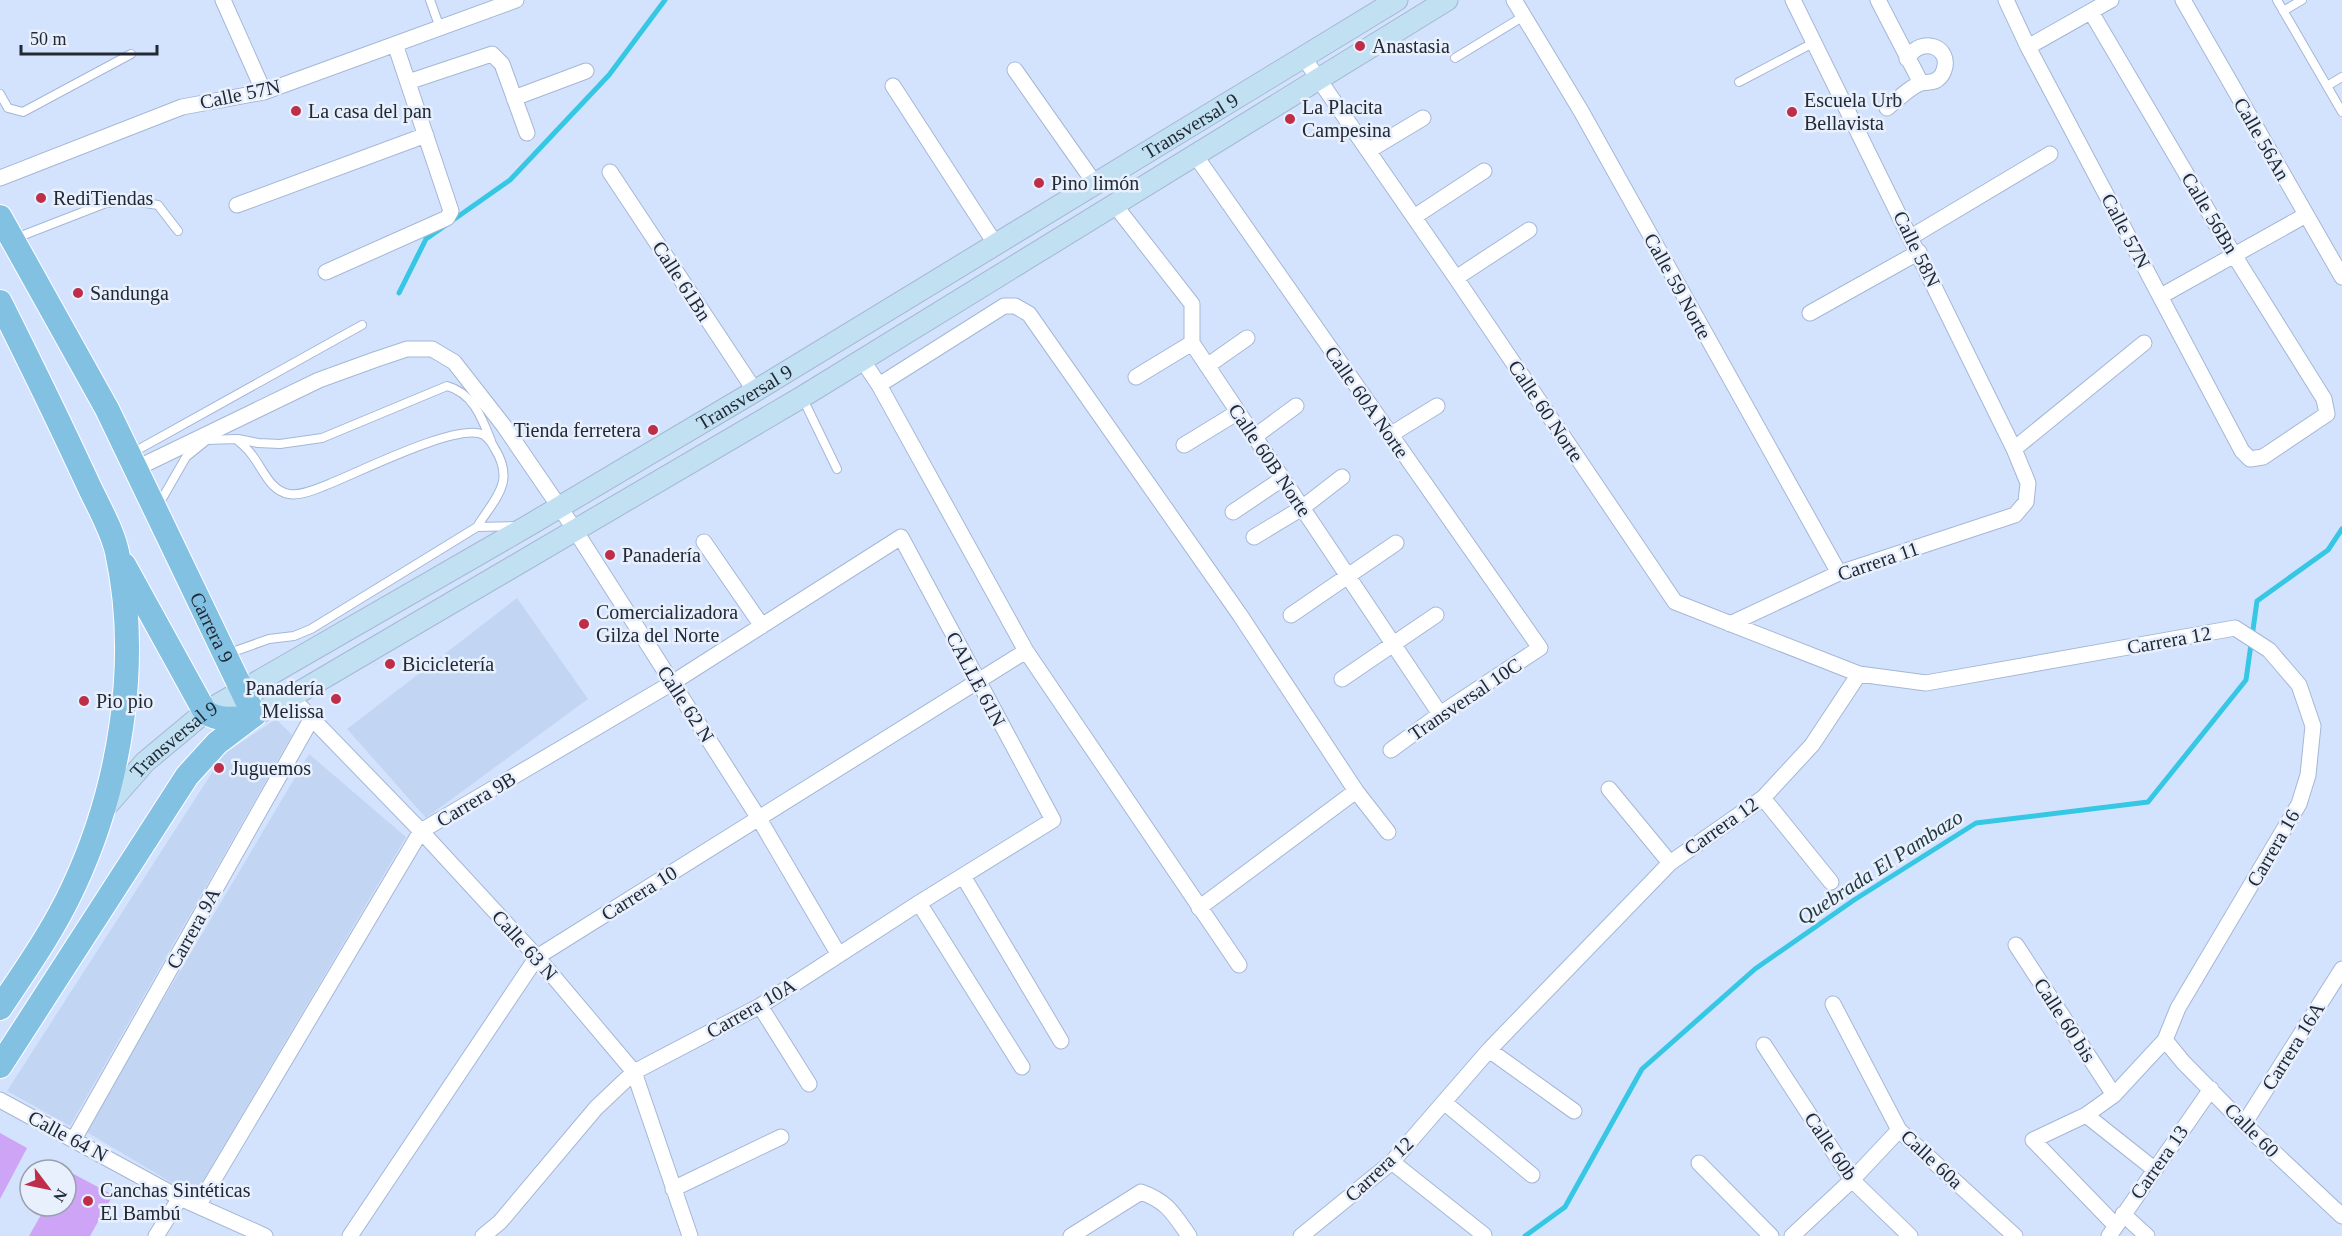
<svg xmlns="http://www.w3.org/2000/svg" width="2342" height="1236" viewBox="0 0 2342 1236" font-family="Georgia,serif">
<style>
.built{fill:#c2d5f3}
.green{fill:#cda4f6}
.lines{fill:none;stroke-linecap:round;stroke-linejoin:round}
.stream{stroke:#35c7e3;stroke-width:5}
.service-casing{stroke:#a4b7d6;stroke-width:10}
.minor-casing{stroke:#a4b7d6;stroke-width:17}
.secondary-casing{stroke:#a4b7d6;stroke-width:23}
.primary-casing{stroke:#fff;stroke-width:26}
.service{stroke:#fff;stroke-width:8}
.minor{stroke:#fff;stroke-width:15}
.secondary{stroke:#c1e0f1;stroke-width:21}
.primary{stroke:#83c1e3;stroke-width:24}
.poi-dot{fill:#be2e48;stroke:#e8f0fd;stroke-width:2}
.labels{text-anchor:middle;dominant-baseline:central;stroke-width:5;stroke-linejoin:round;paint-order:stroke}
.poi-label{font-size:20px;fill:#222935;stroke:#e8f0fd;text-anchor:start}
.street-label{font-size:20px;fill:#222935;stroke:#e8f0fd}
.water-label{font-size:21px;font-style:italic;fill:#233a40;stroke:#e8f0fd}
</style>
<rect width="100%" height="100%" fill="#d4e3fd"/>
<path class="built" d="M517,598L588,699L426,818L347,729Z
M276,719L292,735L70,1126L7,1091L224,754Z
M309,754L406,837L194,1196L85,1131Z"/>
<path class="green" d="M0,1133L27,1148L0,1199Z
M66,1170L113,1195L90,1236H29L46,1206H66Z"/>
<g class="lines">
<path class="stream" d="M399,293L426,239L510,180L609,75L665,0
M1525,1236L1565,1207L1642,1069L1755,969L1854,900L1976,823L2148,802L2246,680L2257,601L2328,550L2342,529"/>
<g class="service-casing">
<path id="service" d="M430,0L440,28
M2277,0L2342,112
M2283,11L2302,0
M1455,58L1524,16
M1739,82L1813,43
M2327,86L2342,77
M0,94L8,108L23,112L131,54
M16,238L106,203L132,201L158,205L178,231
M803,399L837,469
M238,439L258,443L280,444L322,438L447,386C473,393 482,418 491,441
M132,453L362,325
M159,504L186,457L207,440L236,439C242,444 248,449 252,455C263,469 270,491 289,494C300,496 314,490 324,486C354,475 458,421 484,435C488,438 493,445 495,449C516,483 494,499 477,527
M227,654L269,639L294,636L311,629L477,527L515,526"/>
</g>
<g class="minor-casing">
<path id="minor" d="M223,0L264,92
M1514,0L1581,111L1839,573
M1878,0L1921,83
M2006,0L2028,47L2242,451L2250,459L2263,457L2327,414L2324,399L2234,255L2091,12
M2183,0L2342,277
M2028,47L2111,0
M1304,58L1456,278L1675,602L1859,674L1926,683L2235,628L2269,650L2299,685L2313,726L2308,775L2299,804L2178,1008L2165,1040L2114,1095L2086,1115L2033,1140L2116,1226
M1015,70L1096,185
M408,82L492,54L502,64L527,133
M893,86L996,245
M514,98L586,71
M1887,108C1895,102 1912,85 1922,83C1928,81 1934,84 1939,78C1942,76 1943,73 1944,70C1952,48 1922,34 1907,59
M1368,151L1423,118
M1195,155L1540,648L1440,714L1391,750
M610,172L755,391
M0,178L182,107L264,92L516,0
M1114,204L1192,304V343L1440,714
M237,205L426,135
M1414,217L1484,171
M1911,237L2050,154
M326,272L447,218L451,211L395,44
M1456,278L1529,230
M2161,296L2306,215
M1810,313L1919,252
M863,361L879,385L1026,651L1239,965
M1207,366L1247,338
M1136,377L1192,343
M879,385L1004,306H1015L1029,314L1240,615L1356,791L1388,832
M1390,435L1437,406
M1254,437L1296,406
M1184,445L1238,412
M2014,449L2144,343
M135,469L319,380L377,359L407,349H432L454,362L504,426L571,524L758,817L839,955
M1233,512L1282,479
M1254,537L1302,508L1342,477
M704,542L762,626
M1291,615L1396,543
M1730,624L1839,573L2015,515L2026,502L2028,483L2014,449L1793,0
M1342,679L1436,615
M291,697L421,831L537,957L634,1072L690,1236
M1609,789L1670,863
M1763,798L1831,882
M963,876L1061,1041
M919,903L1022,1067
M1199,908L1356,791
M2016,945L2114,1095
M1833,1004L1899,1130L2015,1236
M760,1006L809,1084
M2165,1040L2183,1062L2244,1124L2342,1216
M1764,1045L1852,1180L1910,1236
M1489,1050L1574,1111
M0,1100L180,1198L265,1236
M1445,1103L1532,1175
M2086,1115L2154,1169
M2244,1124L2342,969
M74,1139L312,718
M1392,1162L1484,1235
M1699,1163L1771,1236
M673,1189L781,1137
M198,1206L421,831L672,683L901,537L1053,820L919,903L760,1006L634,1072L596,1108L500,1222L483,1236
M2123,1214L2147,1236
M156,1236L180,1198
M350,1236L537,957L1026,651
M1071,1236L1141,1192C1168,1202 1173,1213 1189,1236
M1301,1236L1392,1162L1489,1050L1670,863L1763,798L1812,745L1859,674
M1792,1236L1852,1180L1899,1130
M2109,1236L2211,1089"/>
</g>
<g class="secondary-casing">
<g id="secondary">
<path d="M254,715L291,697L802,397L1447,0"/>
<path id="s1" d="M104,809L145,762L205,712L531,524L755,391L1397,0"/>
</g>
</g>
<g class="primary-casing">
<g id="primary">
<path id="s2" d="M0,217L107,409L254,715"/>
<path d="M0,302C30,362 59,421 87,482C97,504 112,529 117,552C141,662 120,788 73,888C53,931 26,969 0,1008"/>
<path d="M124,565L205,712C221,722 234,719 252,716"/>
<path d="M0,1066L187,776L217,743L254,715"/>
</g>
</g>
<use href="#service" class="service"/>
<use href="#minor" class="minor"/>
<use href="#secondary" class="secondary"/>
<use href="#primary" class="primary"/>
</g>
<g class="poi-dot">
<circle cx="1360" cy="46" r="6"/>
<circle cx="296" cy="111" r="6"/>
<circle cx="1792" cy="112" r="6"/>
<circle cx="1290" cy="119" r="6"/>
<circle cx="1039" cy="183" r="6"/>
<circle cx="41" cy="198" r="6"/>
<circle cx="78" cy="293" r="6"/>
<circle cx="653" cy="430" r="6"/>
<circle cx="610" cy="555" r="6"/>
<circle cx="584" cy="624" r="6"/>
<circle cx="390" cy="664" r="6"/>
<circle cx="336" cy="699" r="6"/>
<circle cx="84" cy="701" r="6"/>
<circle cx="219" cy="768" r="6"/>
<circle cx="88" cy="1201" r="6"/>
</g>
<g class="labels">
<g class="poi-label">
<text x="1372" y="46">Anastasia</text>
<text x="1804" y="100">Escuela Urb<tspan x="1804" dy="23">Bellavista</tspan></text>
<text x="1302" y="107">La Placita<tspan x="1302" dy="23">Campesina</tspan></text>
<text x="308" y="111">La casa del pan</text>
<text x="1051" y="183">Pino limón</text>
<text x="53" y="198">RediTiendas</text>
<text x="90" y="293">Sandunga</text>
<text x="641" y="430" text-anchor="end">Tienda ferretera</text>
<text x="622" y="555">Panadería</text>
<text x="596" y="612">Comercializadora<tspan x="596" dy="23">Gilza del Norte</tspan></text>
<text x="402" y="664">Bicicletería</text>
<text x="324" y="688" text-anchor="end">Panadería<tspan x="324" dy="23">Melissa</tspan></text>
<text x="96" y="701">Pio pio</text>
<text x="231" y="768">Juguemos</text>
<text x="100" y="1190">Canchas Sintéticas<tspan x="100" dy="23">El Bambú</tspan></text>
</g>
<g class="street-label">
<text transform="translate(240 94) rotate(-12)">Calle 57N</text>
<text stroke="none"><textPath href="#s1" startOffset="1287">Transversal 9</textPath></text>
<text transform="translate(2262 139) rotate(60)">Calle 56An</text>
<text transform="translate(2210 213) rotate(59)">Calle 56Bn</text>
<text transform="translate(2126 231) rotate(62)">Calle 57N</text>
<text transform="translate(1917 249) rotate(64)">Calle 58N</text>
<text transform="translate(682 281) rotate(57)">Calle 61Bn</text>
<text transform="translate(1678 286) rotate(61)">Calle 59 Norte</text>
<text stroke="none"><textPath href="#s1" startOffset="765">Transversal 9</textPath></text>
<text transform="translate(1367 402) rotate(55)">Calle 60A Norte</text>
<text transform="translate(1546 411) rotate(56)">Calle 60 Norte</text>
<text transform="translate(1270 460) rotate(56)">Calle 60B Norte</text>
<text transform="translate(1878 561) rotate(-19)">Carrera 11</text>
<text stroke="none"><textPath href="#s2" startOffset="462">Carrera 9</textPath></text>
<text transform="translate(2169 640) rotate(-10)">Carrera 12</text>
<text transform="translate(976 679) rotate(62)">CALLE 61N</text>
<text transform="translate(1465 699) rotate(-34)">Transversal 10C</text>
<text transform="translate(686 704) rotate(57)">Calle 62 N</text>
<text stroke="none"><textPath href="#s1" startOffset="99">Transversal 9</textPath></text>
<text transform="translate(476 799) rotate(-31)">Carrera 9B</text>
<text transform="translate(1721 826) rotate(-35)">Carrera 12</text>
<text transform="translate(2273 848) rotate(-60)">Carrera 16</text>
<text transform="translate(639 893) rotate(-32)">Carrera 10</text>
<text transform="translate(193 928) rotate(-61)">Carrera 9A</text>
<text transform="translate(525 945) rotate(48)">Calle 63 N</text>
<text transform="translate(751 1008) rotate(-30)">Carrera 10A</text>
<text transform="translate(2065 1020) rotate(57)">Calle 60 bis</text>
<text transform="translate(2293 1046) rotate(-58)">Carrera 16A</text>
<text transform="translate(2252 1130) rotate(45)">Calle 60</text>
<text transform="translate(68 1136) rotate(28)">Calle 64 N</text>
<text transform="translate(1831 1146) rotate(56)">Calle 60b</text>
<text transform="translate(1932 1159) rotate(43)">Calle 60a</text>
<text transform="translate(2159 1162) rotate(-55)">Carrera 13</text>
<text transform="translate(1379 1169) rotate(-43)">Carrera 12</text>
</g>
<g class="water-label">
<text transform="translate(1880 867) rotate(-33)">Quebrada El Pambazo</text>
</g>
</g>
<g transform="translate(48 1188) rotate(122)"><circle r="28" fill="#e8f0fd" stroke="#99a0ad" stroke-width="1.5"/>
<path d="M0-4.5L10 22L0 15L-10 22Z" fill="#be2e48"/>
<text y="-9" font-size="16" font-weight="bold" text-anchor="middle" fill="#222935">N</text>
</g>
<path d="M21 45v9h136v-9" fill="none" stroke="#222935" stroke-width="3"/>
<text x="30" y="45" font-size="18" fill="#222935" stroke="#e8f0fd" stroke-width="4.5" paint-order="stroke">50 m</text>
</svg>
